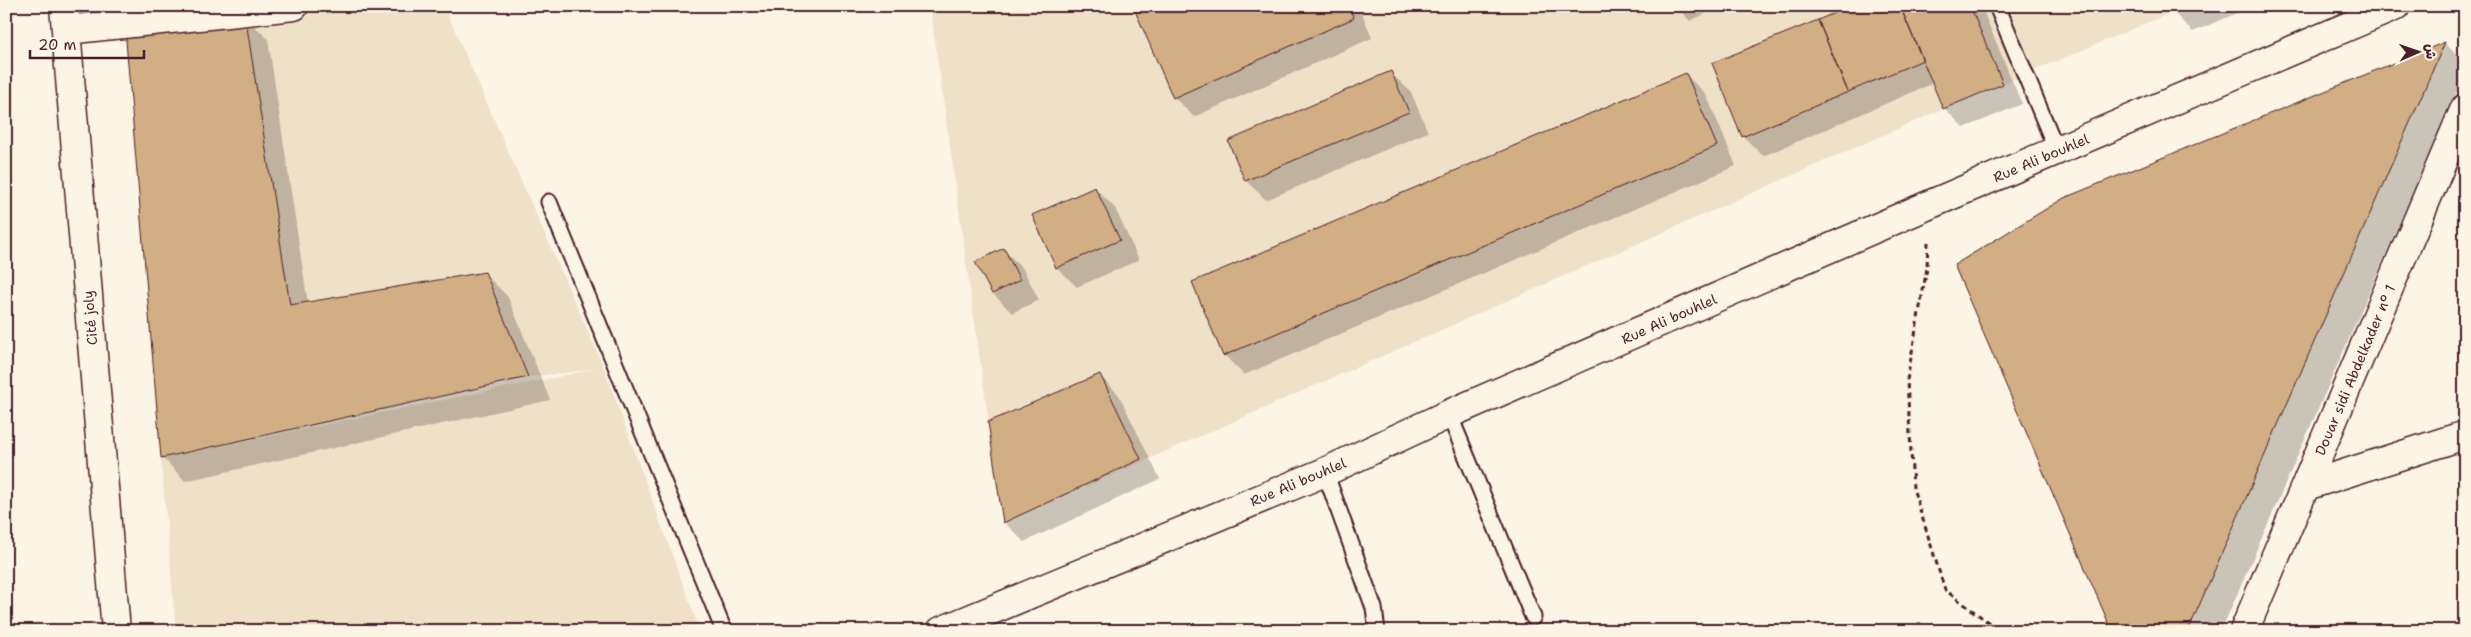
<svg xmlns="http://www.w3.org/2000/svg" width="2471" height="637" viewBox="0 0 2471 637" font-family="'Shantell Sans','Playpen Sans Arabic',sans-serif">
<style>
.built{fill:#efe0c8}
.shadow{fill:#0003}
.building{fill:#d1ae83;stroke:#4a1f2b}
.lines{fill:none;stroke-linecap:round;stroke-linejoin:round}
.lane-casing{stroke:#4a1f2b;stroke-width:19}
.street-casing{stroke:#4a1f2b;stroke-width:31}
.secondary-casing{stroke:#4a1f2b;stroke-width:31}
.path{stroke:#4a1f2b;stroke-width:3;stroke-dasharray:5 4;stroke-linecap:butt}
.lane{stroke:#fcf5e5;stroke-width:15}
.street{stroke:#fcf5e5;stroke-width:28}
.secondary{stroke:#fcf5e5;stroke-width:28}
.labels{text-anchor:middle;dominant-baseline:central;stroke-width:4;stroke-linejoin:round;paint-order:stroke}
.street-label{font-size:14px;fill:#4a1f2b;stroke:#fcf5e5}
</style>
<rect width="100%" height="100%" fill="#fcf5e5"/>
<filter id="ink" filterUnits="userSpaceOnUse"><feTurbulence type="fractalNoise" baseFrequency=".02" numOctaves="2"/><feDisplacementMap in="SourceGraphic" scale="10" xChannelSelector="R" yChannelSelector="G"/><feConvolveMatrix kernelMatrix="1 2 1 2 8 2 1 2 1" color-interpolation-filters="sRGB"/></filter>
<g filter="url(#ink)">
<path class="built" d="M290,6H444L604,368L700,631H176L161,458L596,369L528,377L485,272L290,305L245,14Z
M930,6H2187L1943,109L1003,523Z"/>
<path class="shadow" d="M1135,6H1359L1372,38L1194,117L1174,97Z
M1676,6H1722L1690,21Z
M1851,6H1981L2022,104L1964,128L1944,108L1934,83L1763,156L1743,136Z
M2170,6H2253L2193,32L2173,12Z
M244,16L268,39L308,304L485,274L508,297L550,400L185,481L162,457Z
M2445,43L2465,64V73L2221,631H2114L2065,199Z
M1391,73L1411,92L1428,132L1266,200L1246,181L1230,141Z
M1686,75L1706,94L1736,166L1244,375L1224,355Z
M1095,188L1115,208L1139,260L1077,287L1057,268L1034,216Z
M1004,250L1023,269L1039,300L1012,313L993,294Z
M1099,375L1119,395L1160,479L1024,542L1004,522Z"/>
<path class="building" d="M1133,6H1348L1354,18L1173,98Z
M1850,6H1900L1923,60L1848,92L1818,20Z
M1900,6H1970L2003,84L1943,109Z
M2169,6H2187L2172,13Z
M245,14L290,305L485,272L528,377L161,458L125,29Z
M1818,20L1848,92L1742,137L1712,63Z
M2445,42L2188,631H2112L1954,265L2064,198Z
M1391,71L1409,112L1245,181L1228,141Z
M1686,73L1717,146L1223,356L1192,282Z
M1095,187L1120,240L1056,268L1032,215Z
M1004,248L1020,280L992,294L975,262Z
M1100,374L1141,459L1003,523L988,422Z"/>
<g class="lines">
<g class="lane-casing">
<path id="lane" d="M1997,6L2057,151
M549,202L724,631
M1449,414L1533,617
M1325,472L1374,608L1377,631"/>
</g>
<g class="street-casing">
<path id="street" d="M64,6L116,631
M66,30L294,6
M2306,486L2465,435
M941,631L1325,472L1449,414L1931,204L2396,6"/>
</g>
<g class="secondary-casing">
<path id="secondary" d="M2244,631L2465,108"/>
</g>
<path class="path" d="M1928,242L1927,268L1907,380L1913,488L1945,590L2000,631"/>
<use href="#lane" class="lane"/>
<use href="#street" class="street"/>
<use href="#secondary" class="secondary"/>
</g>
</g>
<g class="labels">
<g class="street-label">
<text transform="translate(2041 158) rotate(-23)">Rue Ali bouhlel</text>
<text transform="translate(90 318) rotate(-95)">Cité joly</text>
<text transform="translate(1669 319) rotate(-24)">Rue Ali bouhlel</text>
<text transform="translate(2355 370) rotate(-67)">Douar sidi Abdelkader n° 1</text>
<text transform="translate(1298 482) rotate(-23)">Rue Ali bouhlel</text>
</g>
</g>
<rect width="2471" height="637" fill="none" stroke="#fcf5e5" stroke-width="25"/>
<rect x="12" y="12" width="2446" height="612" fill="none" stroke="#4a1f2b" stroke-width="2" filter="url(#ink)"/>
<g transform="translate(2418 52) rotate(88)" stroke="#fcf5e5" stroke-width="4" paint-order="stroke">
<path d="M0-4L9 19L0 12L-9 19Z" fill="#4a1f2b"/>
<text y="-8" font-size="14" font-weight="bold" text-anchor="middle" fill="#4a1f2b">ش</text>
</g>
<path d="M30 50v8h114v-8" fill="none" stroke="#4a1f2b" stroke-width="2.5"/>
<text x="38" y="50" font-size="15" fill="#4a1f2b" stroke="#fcf5e5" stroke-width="4" paint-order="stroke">20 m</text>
</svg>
